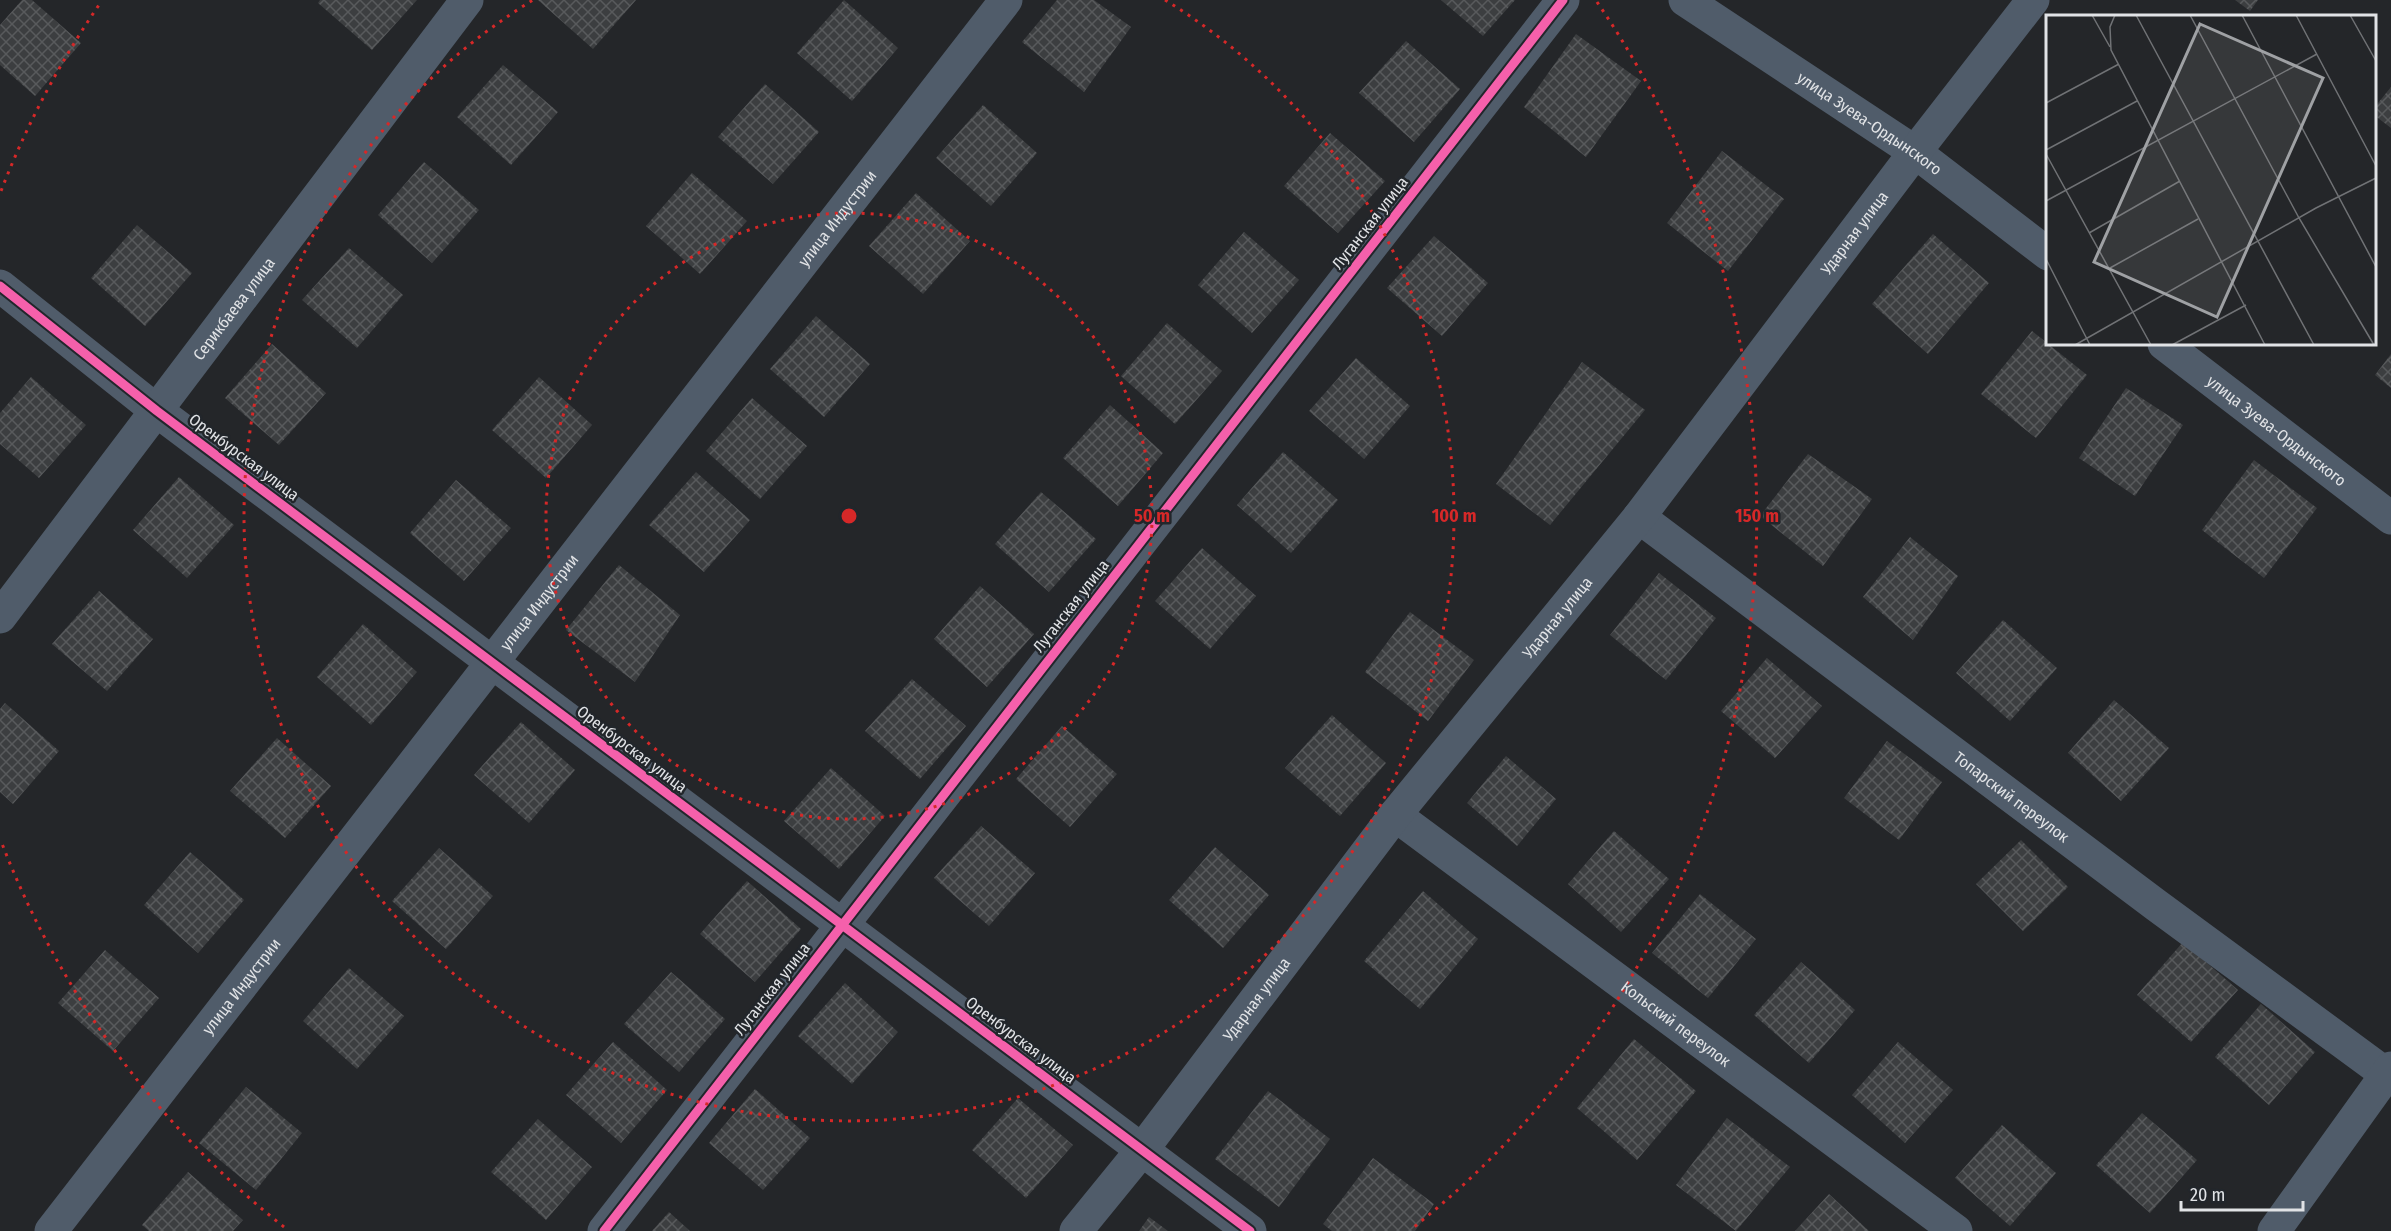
<svg xmlns="http://www.w3.org/2000/svg" width="2391" height="1231" viewBox="0 0 2391 1231" font-family="'Fira Sans Condensed',sans-serif">
<style>
.building{fill:url(#building-cross-hatch)}
.lines{fill:none;stroke-linecap:round;stroke-linejoin:round}
.minor{stroke:#505c6a;stroke-width:33}
.cycleway-casing{stroke:#22262b;stroke-width:13}
.cycleway{stroke:#f560ab;stroke-width:9}
.ring{fill:none;stroke:#d62828;stroke-width:3;stroke-dasharray:3 6}
.labels{text-anchor:middle;dominant-baseline:central;stroke-width:5;stroke-linejoin:round;paint-order:stroke}
.street-label{font-size:16px;fill:#e1e3e6;stroke:#22262b}
.inset-road{fill:none;stroke:#707275;stroke-width:1.5}
.view{fill:#9fa1a4;fill-opacity:0.15;stroke:#9fa1a4;stroke-width:3}
.inset-edge{fill:none;stroke:#e1e3e6;stroke-width:3}
.centre{fill:#d62828;stroke:#22262b;stroke-width:3}
.ring-label{font-size:18px;text-anchor:middle;font-weight:bold;fill:#d62828;stroke:#22262b;stroke-width:5;stroke-linejoin:round;paint-order:stroke}
</style>
<defs>
<pattern id="building-cross-hatch" width="8" height="8" patternUnits="userSpaceOnUse" patternTransform="scale(1.5)"><rect width="8" height="8" fill="#3c3e40"/><path d="M0 0l8 8M0 8l8-8" fill="none" stroke="#585a5c"/></pattern>
</defs>
<rect width="100%" height="100%" fill="#242629"/>
<path class="building" d="M22,0H32L81,43L35,96L0,65V25Z
M320,0H417L372,50L318,3Z
M538,0H636L593,49Z
M844,0L898,48L852,101L797,53Z
M1057,0H1094L1131,27L1084,92L1022,42Z
M1441,0H1515L1483,36Z
M2235,0H2258L2250,11Z
M1576,34L1641,81L1586,157L1524,107Z
M1406,41L1460,89L1414,142L1359,93Z
M503,65L558,112L511,165L457,117Z
M765,84L819,132L773,184L718,137Z
M2391,87V128L2374,115V108Z
M983,105L1037,153L991,206L936,158Z
M1330,133L1385,181L1338,233L1284,186Z
M1722,151L1784,199L1728,271L1667,223Z
M424,162L479,210L432,263L378,215Z
M692,173L747,221L700,274L646,226Z
M916,193L970,241L923,294L869,246Z
M137,225L192,273L145,326L91,278Z
M1244,232L1299,280L1252,333L1198,285Z
M1933,234L1989,283L1928,354L1872,304Z
M1434,236L1488,283L1442,336L1387,288Z
M349,248L403,295L357,348L302,300Z
M816,316L870,364L824,417L770,369Z
M1167,323L1222,371L1175,424L1121,376Z
M2032,331L2087,375L2036,438L1981,394Z
M272,344L326,393L279,445L225,398Z
M2391,354V388L2375,375Z
M1356,358L1410,406L1364,459L1309,411Z
M1582,362L1645,410L1550,525L1496,484Z
M31,377L86,425L39,478L0,444V413Z
M539,377L592,425L546,478L492,430Z
M2126,388L2183,425L2135,496L2079,458Z
M752,398L807,446L760,499L706,451Z
M1110,405L1163,453L1118,506L1063,458Z
M1283,452L1338,500L1291,553L1237,505Z
M1808,454L1872,499L1823,566L1760,516Z
M2254,460L2317,508L2264,578L2202,530Z
M696,472L750,520L704,572L649,525Z
M179,477L234,525L187,578L133,530Z
M456,480L511,528L464,581L410,533Z
M1041,492L1096,539L1049,592L995,544Z
M1910,537L1958,576L1913,640L1863,597Z
M1202,548L1256,596L1210,649L1155,601Z
M619,565L680,615L635,682L566,630Z
M1659,573L1716,618L1666,680L1610,635Z
M980,586L1034,634L987,687L934,639Z
M99,591L153,639L107,691L52,644Z
M1410,612L1474,660L1428,721L1365,672Z
M2003,620L2057,668L2010,721L1956,673Z
M363,624L417,672L371,725L317,677Z
M1767,658L1822,706L1775,758L1721,711Z
M912,679L966,726L920,779L865,731Z
M2114,700L2169,748L2121,801L2068,753Z
M5,703L59,751L13,804L0,792V709Z
M1332,715L1386,763L1340,816L1285,768Z
M521,722L575,770L529,823L474,775Z
M1062,726L1117,774L1070,827L1016,779Z
M277,738L331,786L285,838L230,791Z
M1887,741L1942,782L1899,840L1844,798Z
M1506,756L1556,799L1517,846L1467,803Z
M831,768L885,816L839,869L784,821Z
M981,826L1035,873L989,926L934,878Z
M1614,831L1669,879L1621,932L1568,884Z
M2021,840L2068,887L2023,931L1976,884Z
M1215,847L1269,895L1223,948L1169,900Z
M439,848L493,896L446,949L392,901Z
M190,852L244,900L198,953L144,905Z
M747,881L801,929L755,982L700,934Z
M1423,891L1478,939L1420,1009L1364,961Z
M1700,894L1756,939L1708,998L1652,953Z
M2183,942L2238,990L2191,1042L2137,995Z
M105,950L159,998L113,1051L58,1003Z
M1801,962L1855,1010L1809,1063L1754,1015Z
M349,968L404,1016L357,1069L303,1021Z
M671,972L725,1019L679,1072L624,1024Z
M845,983L898,1032L852,1084L798,1036Z
M2261,1004L2315,1052L2269,1105L2215,1057Z
M1634,1039L1696,1091L1637,1160L1577,1108Z
M613,1042L667,1090L621,1143L566,1095Z
M1898,1042L1953,1090L1905,1143L1852,1095Z
M246,1087L302,1133L256,1190L199,1143Z
M755,1089L810,1138L763,1190L709,1143Z
M1268,1091L1330,1139L1279,1207L1215,1159Z
M1018,1098L1073,1145L1026,1198L972,1150Z
M2142,1113L2197,1160L2150,1213L2096,1165Z
M1727,1118L1790,1167L1736,1231L1676,1185Z
M538,1119L592,1167L546,1220L491,1172Z
M2002,1125L2056,1173L2010,1226L1955,1178Z
M1373,1158L1434,1204L1415,1231H1332L1323,1224Z
M188,1172L243,1220L233,1231H149L142,1225Z
M1829,1194L1869,1231H1795Z
M669,1212L690,1231H652Z
M1149,1217L1168,1231H1139Z"/>
<g class="lines">
<g class="minor">
<path id="s1" d="M1685,0L1915,152L2048,254"/>
<path d="M0,286L157,411L1250,1231"/>
<path id="s2" d="M2164,344L2391,518"/>
<path id="s3" d="M1639,517L2156,905L2386,1074"/>
<path id="s4" d="M0,617L467,0"/>
<path id="s5" d="M1395,815L1956,1231"/>
<path id="s6" d="M51,1231L1006,0"/>
<path d="M604,1231L1563,0"/>
<path id="s7" d="M1076,1231L1142,1150L1395,815L1639,517L1915,152L2033,0"/>
<path d="M2274,1231L2391,1068"/>
</g>
<g class="cycleway-casing">
<path id="cycleway" d="M0,286L157,411L1250,1231
M604,1231L1563,0"/>
</g>
<use href="#cycleway" class="cycleway"/>
</g>
<g class="ring">
<circle cx="849" cy="516" r="303"/>
<path d="M1165 0A605 605 0 1 1 533 0"/>
<path d="M284 1227A908 908 0 0 1 1 841M1 191A908 908 0 0 1 101 2M1597 2A908 908 0 0 1 1414 1227"/>
</g>
<g class="labels">
<g class="street-label">
<text stroke="none"><textPath href="#s1" startOffset="222">улица Зуева-Ордынского</textPath></text>
<text stroke="none"><textPath href="#s6" startOffset="1282">улица Индустрии</textPath></text>
<text transform="translate(1370 223) rotate(-52)">Луганская улица</text>
<text stroke="none"><textPath href="#s7" startOffset="1266">Ударная улица</textPath></text>
<text stroke="none"><textPath href="#s4" startOffset="387">Серикбаева улица</textPath></text>
<text stroke="none"><textPath href="#s2" startOffset="142">улица Зуева-Ордынского</textPath></text>
<text transform="translate(244 457) rotate(37)">Оренбурская улица</text>
<text stroke="none"><textPath href="#s6" startOffset="796">улица Индустрии</textPath></text>
<text transform="translate(1071 606) rotate(-52)">Луганская улица</text>
<text stroke="none"><textPath href="#s7" startOffset="780">Ударная улица</textPath></text>
<text transform="translate(632 749) rotate(37)">Оренбурская улица</text>
<text stroke="none"><textPath href="#s3" startOffset="466">Топарский переулок</textPath></text>
<text stroke="none"><textPath href="#s6" startOffset="310">улица Индустрии</textPath></text>
<text transform="translate(772 989) rotate(-52)">Луганская улица</text>
<text stroke="none"><textPath href="#s7" startOffset="294">Ударная улица</textPath></text>
<text stroke="none"><textPath href="#s5" startOffset="350">Кольский переулок</textPath></text>
<text transform="translate(1021 1040) rotate(37)">Оренбурская улица</text>
</g>
</g>
<g transform="translate(2046 15)">
<rect width="330" height="330" fill="#242629"/>
<path class="inset-road" d="M46,0L64,32M69,0L64,12L65,35L219,330M90,0L268,330M144,0L253,203L328,330M196,0L330,252M250,0L330,151M304,0L330,46M0,88L73,49M0,135L91,86M0,139L105,330M0,186L271,39M43,218L134,166M0,244L44,330M64,253L152,204M29,330L270,193L330,163M126,330L200,290"/>
<path class="view" d="M154,9L277,63L171,302L48,247Z"/>
<rect width="330" height="330" class="inset-edge"/>
</g>
<circle cx="849" cy="516" r="9" class="centre"/>
<g class="ring-label">
<text x="1152" y="522">50 m</text>
<text x="1454" y="522">100 m</text>
<text x="1757" y="522">150 m</text>
</g>
<path d="M2181 1201v9h122v-9" fill="none" stroke="#e1e3e6" stroke-width="3"/>
<text x="2190" y="1201" font-size="18" fill="#e1e3e6" stroke="#22262b" stroke-width="4.5" paint-order="stroke">20 m</text>
</svg>
